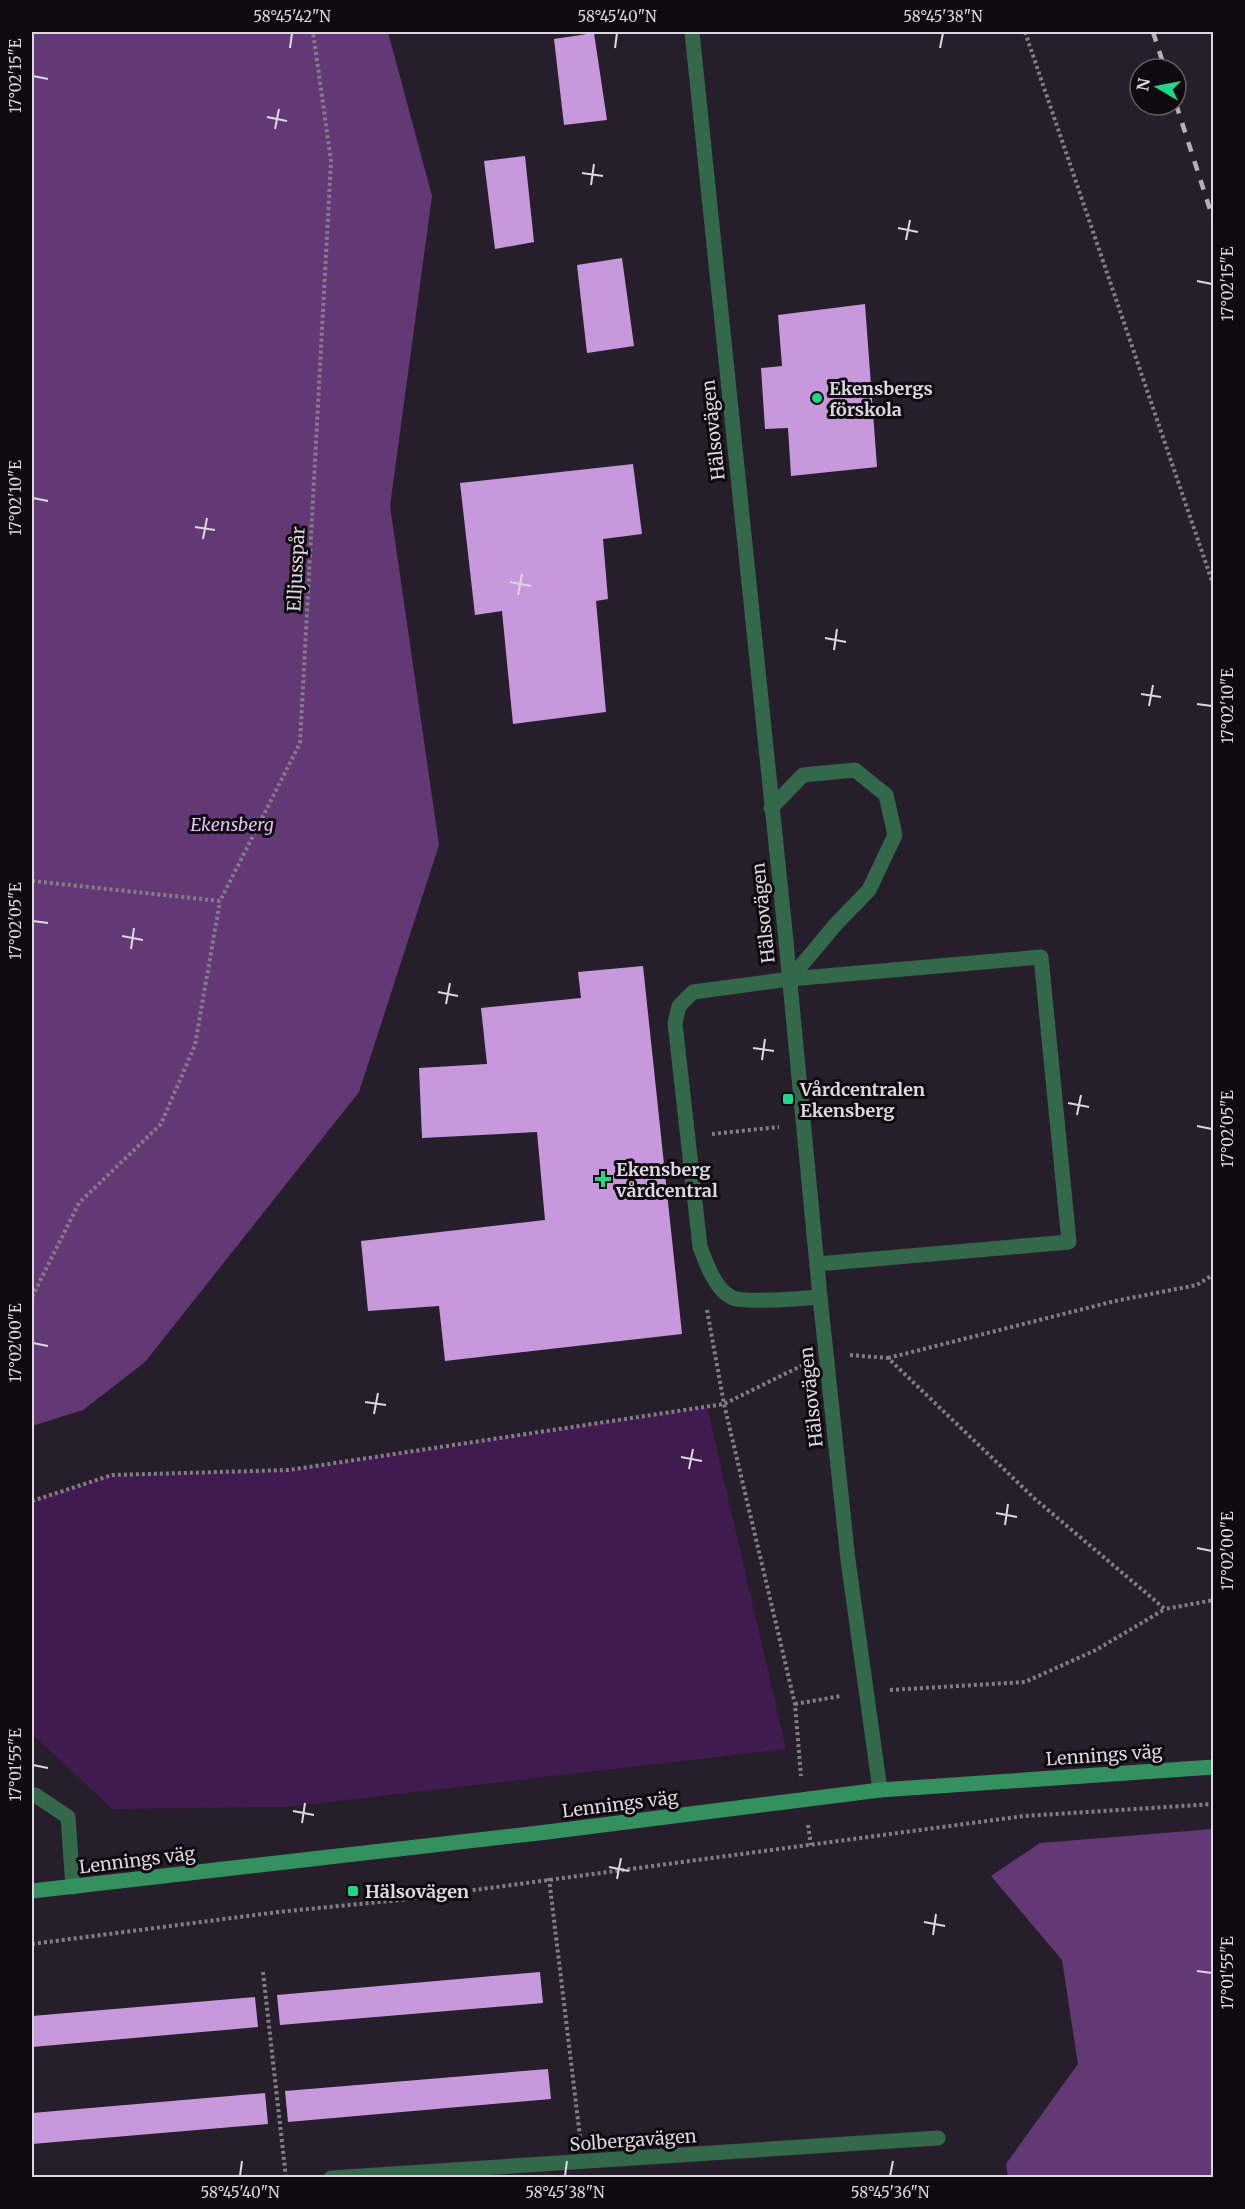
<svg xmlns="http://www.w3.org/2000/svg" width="1245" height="2209" viewBox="0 0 1245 2209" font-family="Merriweather,serif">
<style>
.green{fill:#401b4f}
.forest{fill:#633975}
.building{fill:#c798db}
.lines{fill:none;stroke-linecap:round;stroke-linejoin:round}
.path{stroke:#847c87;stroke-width:4;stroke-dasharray:3 3;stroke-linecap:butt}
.service{stroke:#33684a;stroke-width:15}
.minor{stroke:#33684a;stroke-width:15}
.secondary{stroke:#359060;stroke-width:15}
.rail{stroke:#b5afb9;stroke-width:4.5;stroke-dasharray:10 10;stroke-linecap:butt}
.ticks{fill:none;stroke:#ddd7e0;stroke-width:2}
.poi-dot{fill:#1fd887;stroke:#0e0a0f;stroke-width:2}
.labels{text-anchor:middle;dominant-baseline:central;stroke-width:6;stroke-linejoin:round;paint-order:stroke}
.poi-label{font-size:18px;font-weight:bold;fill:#ddd7e0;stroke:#0e0a0f;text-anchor:start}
.street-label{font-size:18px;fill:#ddd7e0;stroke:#0e0a0f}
.park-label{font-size:18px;font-style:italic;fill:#e3bef4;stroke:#0e0a0f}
.neatline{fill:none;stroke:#ddd7e0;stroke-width:2}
.ticks-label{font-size:15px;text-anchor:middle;fill:#ddd7e0}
</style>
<rect width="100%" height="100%" fill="#271e2b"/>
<path class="green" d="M707,1407L786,1749L285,1807L112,1809L38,1739L32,1738V1501L112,1475L289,1470Z"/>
<path class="forest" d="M32,32H388L432,196L390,506L439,845L359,1092L145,1362L83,1410L32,1426Z
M1213,1829V2177H1008L1006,2164L1078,2064L1062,1960L991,1876L1040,1843Z"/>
<path class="building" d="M594,33L607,120L564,125L554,39Z
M525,156L534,242L495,249L484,161Z
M622,258L634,346L587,353L577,265Z
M865,304L877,467L791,476L788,428L765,429L761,368L782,366L778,315Z
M633,464L642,534L603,539L608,599L596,601L606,712L513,724L502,611L475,615L460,483Z
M643,966L682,1334L445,1361L439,1306L368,1311L361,1241L545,1220L537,1132L422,1138L419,1068L487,1064L481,1008L581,998L578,972Z
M540,1972L543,2003L280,2025L277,1995Z
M255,1997L258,2027L32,2047V2016Z
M548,2069L551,2099L288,2122L285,2091Z
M265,2093L268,2124L32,2144V2113Z"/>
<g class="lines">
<path class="path" d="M1025,32L1214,587
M32,881L220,901L300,743L331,161L313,32
M712,1134L779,1127
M32,1297L79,1203L161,1124L195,1045L220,901
M707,1310L724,1404L795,1704L801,1776
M850,1355L888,1358L1035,1499L1165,1609L1214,1600
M888,1358L1115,1301L1197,1285L1214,1274
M32,1501L112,1475L289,1470L724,1404L803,1365
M890,1690L1025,1682L1096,1650L1165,1609
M795,1704L841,1696
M808,1825L811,1845
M549,1878L580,2137
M32,1944L278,1912L400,1900L1024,1816L1214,1804
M263,1972L286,2178"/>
<path class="service" d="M771,808L803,775L855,770L886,795L895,835L869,890L836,924L790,979
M817,1264L1069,1242L1041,957L790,979L693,992L679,1006L675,1023L700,1247C706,1263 715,1289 731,1297C743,1304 804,1298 820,1297
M32,1795H35L68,1817L73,1887"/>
<path class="minor" d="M692,32L785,931L820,1297L848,1560L880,1790
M331,2178L938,2138"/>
<path class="secondary" d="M32,1891L539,1833L880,1790L1214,1767"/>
<path class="rail" d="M1153,32L1165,69
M1176,104L1214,222"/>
</g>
<path class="ticks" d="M290,48L292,33M615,48L617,33M940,48L943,33M33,76L48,79M267,117L287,121M275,129L279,109M582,173L603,176M591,185L594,164M898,228L918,232M906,240L910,220M1197,281L1212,284M33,498L48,501M195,527L215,530M203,539L207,518M510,582L531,586M518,595L522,574M825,638L846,642M834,650L837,629M1141,694L1161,697M1197,704L1212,706M1149,706L1153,685M33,921L48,923M122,936L143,940M131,949L134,928M438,992L458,996M446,1004L450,983M753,1048L774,1051M762,1060L765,1039M1068,1103L1089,1107M1077,1115L1081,1095M1197,1126L1212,1129M33,1343L48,1346M365,1402L386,1405M374,1414L378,1393M681,1457L702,1461M689,1469L693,1449M996,1513L1017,1517M1005,1525L1008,1504M1197,1548L1212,1551M33,1765L48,1768M293,1811L314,1815M302,1823L305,1803M609,1867L629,1871M617,1879L621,1858M924,1922L945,1926M933,1935L936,1914M1197,1971L1212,1973M240,2176L242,2161M565,2176L567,2161M890,2176L893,2161"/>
<g class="poi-dot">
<circle cx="817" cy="398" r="6"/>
<rect x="782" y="1093" width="12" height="12" rx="3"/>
<path d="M600 1170h6v6h6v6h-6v6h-6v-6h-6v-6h6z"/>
<rect x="347" y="1885" width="12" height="12" rx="3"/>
</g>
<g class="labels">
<g class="poi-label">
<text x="829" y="388">Ekensbergs<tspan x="829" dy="21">förskola</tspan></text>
<text x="800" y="1089">Vårdcentralen<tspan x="800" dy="21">Ekensberg</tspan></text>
<text x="616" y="1169">Ekensberg<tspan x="616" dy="21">vårdcentral</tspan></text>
<text x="365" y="1891">Hälsovägen</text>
</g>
<g class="street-label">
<text transform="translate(713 430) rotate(-96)">Hälsovägen</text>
<text transform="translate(296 569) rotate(-87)">Elljusspår</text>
<text transform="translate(763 913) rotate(-96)">Hälsovägen</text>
<text transform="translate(811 1397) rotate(-96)">Hälsovägen</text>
<text transform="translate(1104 1755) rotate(-4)">Lennings väg</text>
<text transform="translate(620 1804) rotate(-7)">Lennings väg</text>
<text transform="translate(137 1860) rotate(-7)">Lennings väg</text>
<text transform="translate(633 2140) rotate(-4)">Solbergavägen</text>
</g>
<g class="park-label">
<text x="232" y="824">Ekensberg</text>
</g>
</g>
<rect width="1245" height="2209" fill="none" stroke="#0e0a0f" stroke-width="66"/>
<g transform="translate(1158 87) rotate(280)"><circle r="28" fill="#0e0a0f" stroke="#615c63" stroke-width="1.5"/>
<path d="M0-4.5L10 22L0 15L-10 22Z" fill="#1fd887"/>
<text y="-9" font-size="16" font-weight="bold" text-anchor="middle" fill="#ddd7e0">N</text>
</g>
<rect x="33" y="33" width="1179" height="2143" class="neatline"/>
<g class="ticks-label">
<text x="292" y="22">58°45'42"N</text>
<text x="617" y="22">58°45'40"N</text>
<text x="943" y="22">58°45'38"N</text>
<text transform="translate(16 76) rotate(-90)" y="5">17°02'15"E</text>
<text transform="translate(1228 284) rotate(-90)" y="5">17°02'15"E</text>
<text transform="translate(16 498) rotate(-90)" y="5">17°02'10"E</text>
<text transform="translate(1228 706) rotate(-90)" y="5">17°02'10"E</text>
<text transform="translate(16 921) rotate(-90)" y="5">17°02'05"E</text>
<text transform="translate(1228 1129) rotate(-90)" y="5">17°02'05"E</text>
<text transform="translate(16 1343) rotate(-90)" y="5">17°02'00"E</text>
<text transform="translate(1228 1551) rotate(-90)" y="5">17°02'00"E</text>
<text transform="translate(16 1765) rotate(-90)" y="5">17°01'55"E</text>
<text transform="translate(1228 1973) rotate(-90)" y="5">17°01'55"E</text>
<text x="240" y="2198">58°45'40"N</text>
<text x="565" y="2198">58°45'38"N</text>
<text x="890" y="2198">58°45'36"N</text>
</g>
</svg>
